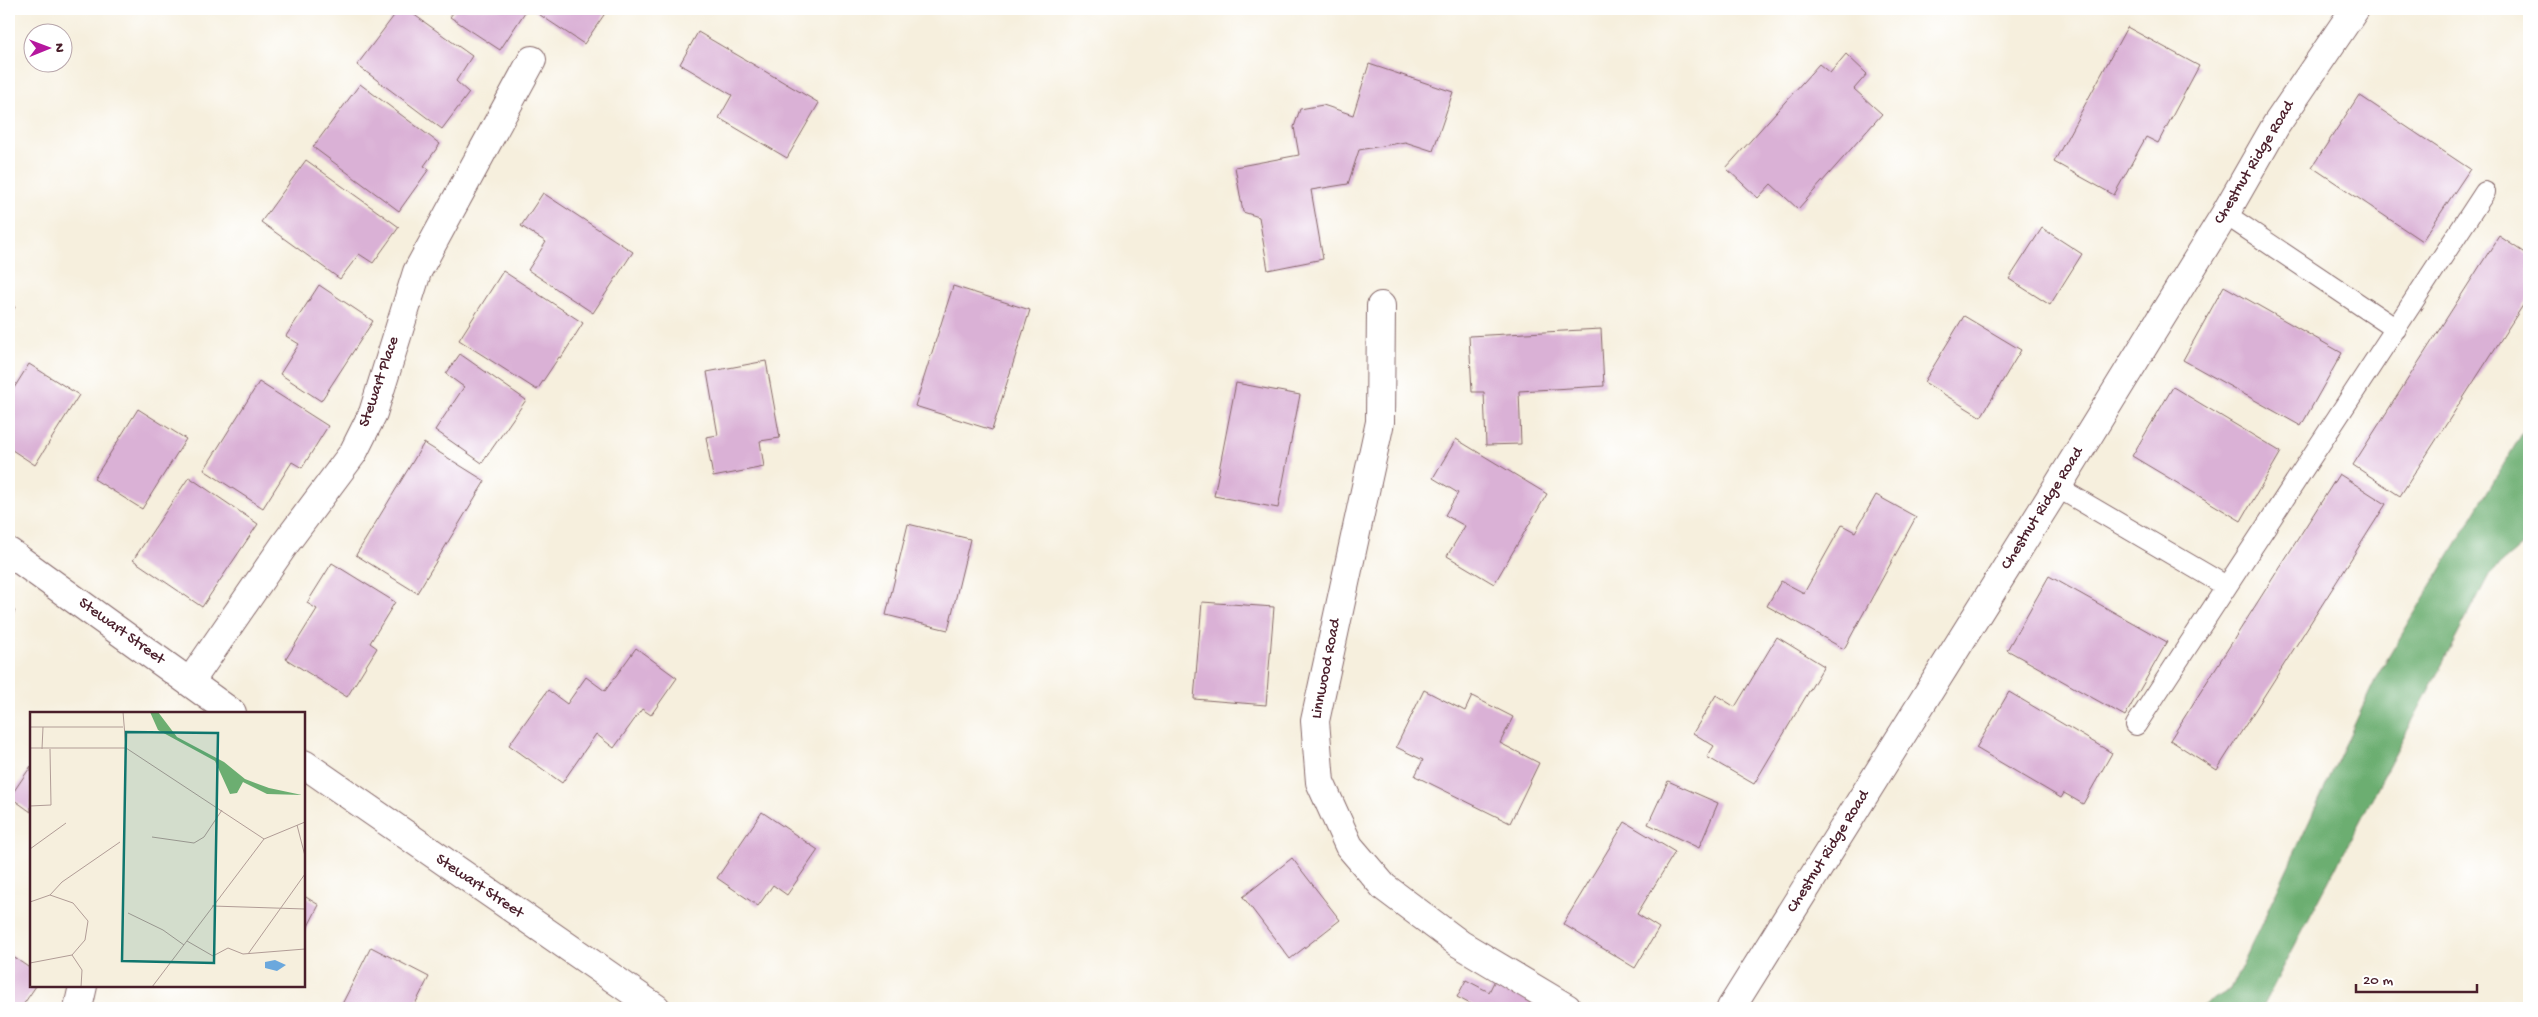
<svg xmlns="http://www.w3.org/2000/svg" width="2538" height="1017" viewBox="0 0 2538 1017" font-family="'Gochi Hand',sans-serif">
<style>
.forest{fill:#6cae71;stroke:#5b664e}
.building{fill:#dab1d6}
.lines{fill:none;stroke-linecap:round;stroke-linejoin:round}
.lane-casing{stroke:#866869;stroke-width:22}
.street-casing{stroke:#866869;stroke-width:30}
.secondary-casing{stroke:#866869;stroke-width:30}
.lane{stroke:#fff;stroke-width:20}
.street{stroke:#fff;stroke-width:28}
.secondary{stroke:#fff;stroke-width:28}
.labels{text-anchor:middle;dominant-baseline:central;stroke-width:5;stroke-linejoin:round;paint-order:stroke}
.street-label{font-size:16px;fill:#4a1f2b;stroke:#fff}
.inset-road{fill:none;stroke:#b19c96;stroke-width:1}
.view{fill:#0f766e;fill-opacity:0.15;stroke:#0f766e;stroke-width:2.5}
.inset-edge{fill:none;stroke:#4a1f2b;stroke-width:2.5}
</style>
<rect width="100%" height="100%" fill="#fff"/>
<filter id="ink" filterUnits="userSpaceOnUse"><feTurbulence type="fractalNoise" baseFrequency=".02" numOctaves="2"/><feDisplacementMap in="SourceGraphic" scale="10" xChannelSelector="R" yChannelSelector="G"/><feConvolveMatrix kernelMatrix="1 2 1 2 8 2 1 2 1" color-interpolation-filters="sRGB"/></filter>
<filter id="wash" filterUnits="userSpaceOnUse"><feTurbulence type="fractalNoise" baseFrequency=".0096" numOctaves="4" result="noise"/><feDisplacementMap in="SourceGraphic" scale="20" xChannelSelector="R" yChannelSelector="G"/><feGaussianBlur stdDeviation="1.12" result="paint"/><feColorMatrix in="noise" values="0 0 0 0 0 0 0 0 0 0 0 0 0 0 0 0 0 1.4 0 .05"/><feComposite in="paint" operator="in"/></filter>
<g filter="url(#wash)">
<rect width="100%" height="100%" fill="#f6efdd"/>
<path class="forest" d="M2529,422V540L2490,573L2262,1008H2199L2231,989L2377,676Z"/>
<g id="blocks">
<path class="building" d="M399,9H406L472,56L456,81L469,93L442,129L357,65Z
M456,9H527L500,50L450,17Z
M531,9H608L584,44Z
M2127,27L2199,66L2158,143L2146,137L2114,195L2054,162Z
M698,32L819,103L787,158L719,118L732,95L680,64Z
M1846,54L1867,74L1854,89L1882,114L1798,209L1771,184L1758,198L1726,168L1819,64L1830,73Z
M1369,64L1453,92L1433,151L1405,142L1359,150L1348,184L1311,190L1323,259L1268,270L1259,217L1243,212L1235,167L1299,155L1294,127L1300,109L1323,105L1353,115Z
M360,84L440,144L424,166L429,169L399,211L313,147Z
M2359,95L2470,169L2422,241L2312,167Z
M306,160L399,227L373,263L359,254L340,279L261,222Z
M543,193L633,252L593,313L528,270L546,242L521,226Z
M2042,228L2082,254L2050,305L2009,279Z
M2499,236L2529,256V296L2400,496L2353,465Z
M503,271L583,323L561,358L559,357L537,390L459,340Z
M319,285L373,321L321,401L280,374L299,344L286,336Z
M953,286L1030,310L992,430L915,406Z
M2224,286L2342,353L2301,426L2183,360Z
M9,304L15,307L9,318Z
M1964,316L2021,350L1981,417L1924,382Z
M1601,329L1604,386L1519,391L1521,444L1486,445L1484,392H1472L1469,336Z
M460,354L526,400L482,463L435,430L464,387L446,374Z
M766,361L780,438L760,441L764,467L713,477L706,437L718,435L707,372Z
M29,364L79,395L35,465L9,448V396Z
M259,382L328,426L302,468L292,462L263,508L204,470Z
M1236,383L1300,395L1278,508L1214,496Z
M2173,387L2281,452L2241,521L2132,456Z
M138,409L186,439L142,509L94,479Z
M1456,439L1547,494L1494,584L1447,556L1465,526L1445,515L1458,493L1433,478Z
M424,443L485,481L417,593L356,555Z
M2339,474L2386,504L2217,770L2170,740Z
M189,477L258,524L202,607L133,560Z
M1876,495L1916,517L1844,649L1767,606L1781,581L1804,593L1842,525L1855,532Z
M908,524L970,539L948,630L886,615Z
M332,563L395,602L370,643L377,648L347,697L286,659L317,609L307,603Z
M2049,576L2167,642L2125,716L2007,650Z
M1202,602L1274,607L1266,705L1194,699Z
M9,607L15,611L9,620Z
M1777,637L1824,666L1754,784L1707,757L1714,746L1693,733L1716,695L1735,707Z
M636,648L677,678L651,715L642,709L614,748L596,734L562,783L509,745L548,690L567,704L586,677L605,691Z
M1424,690L1465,711L1472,696L1513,717L1500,743L1539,763L1510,823L1415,776L1423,760L1396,747Z
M2009,692L2112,753L2083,804L2064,793L2061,798L1976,748Z
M31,766V812L10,797Z
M1668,781L1718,803L1699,848L1648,824Z
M762,812L818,850L787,895L773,885L758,906L717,878Z
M1625,822L1675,852L1637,914L1659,928L1635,968L1563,924Z
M1292,858L1340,920L1290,959L1243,897Z
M304,896L319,905L304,934Z
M371,947L429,977L413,1008H340Z
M9,954L31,969V986H36L21,1008H9Z
M1497,976L1537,997L1531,1008H1478L1457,997L1466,980L1489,992Z"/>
</g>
</g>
<g filter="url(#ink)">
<use href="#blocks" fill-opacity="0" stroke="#866869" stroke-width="1"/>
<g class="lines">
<g class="lane-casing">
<path id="lane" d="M2225,214L2396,329
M2057,487L2226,586
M2136,725L2485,192"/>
</g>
<g class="street-casing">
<path id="street" d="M1381,306L1380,422L1315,721L1320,782L1349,846L1384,887L1460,944L1567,1008
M190,682L285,544L353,453L373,413L417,272L532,60
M78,1008L83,986"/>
</g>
<g class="secondary-casing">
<path id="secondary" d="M9,552L232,713
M304,764L656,1008
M1731,1008L2057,487L2225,214L2276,125L2355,9"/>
</g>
<use href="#lane" class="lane"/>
<use href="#street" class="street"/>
<use href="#secondary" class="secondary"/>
</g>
</g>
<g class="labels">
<g class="street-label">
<text transform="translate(2255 163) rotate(-59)">Chestnut Ridge Road</text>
<text transform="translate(380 382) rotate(-71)">Stewart Place</text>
<text transform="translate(2043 509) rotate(-58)">Chestnut Ridge Road</text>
<text transform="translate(121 632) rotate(36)">Stewart Street</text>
<text transform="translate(1327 669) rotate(-79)">Linnwood Road</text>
<text transform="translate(1829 852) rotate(-58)">Chestnut Ridge Road</text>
<text transform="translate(479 887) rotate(34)">Stewart Street</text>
</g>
</g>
<g transform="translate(30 712)">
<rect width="275" height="275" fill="#f6efdd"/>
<path d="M120,0H128L147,25L194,50L215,67L239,76L272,83L237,82L213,70L207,81L200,82L185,49L128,18Z" fill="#6cae71"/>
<path d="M245,248L256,253L247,259L235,256V250Z" fill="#6ba8dd"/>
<path class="inset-road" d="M93,0L96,36L234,127M0,15H93M0,36H96M12,37L13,15M0,94L21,93L20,37M267,113L275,144M122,125L164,131L174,125L192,98M0,137L36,111M20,183L43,191L58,209L55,228L42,243M0,190L20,183L32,170L90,130M182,194L275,197M98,201L133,218L154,233M157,229L183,244L198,236L213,242L275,237M218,242L275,162M42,243L52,258L51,275M0,251L42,243M122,275L234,127L275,110"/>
<path class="view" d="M96,20L188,21L184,251L92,249Z"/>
<rect width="275" height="275" class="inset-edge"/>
</g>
<rect width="2538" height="1017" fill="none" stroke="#fff" stroke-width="30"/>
<g transform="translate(48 48) rotate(89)"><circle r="24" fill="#ffffff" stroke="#b7a5aa"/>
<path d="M0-4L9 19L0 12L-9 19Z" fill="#b5179e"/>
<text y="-8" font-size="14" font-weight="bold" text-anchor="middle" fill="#4a1f2b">N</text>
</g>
<path d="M2356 984v8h121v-8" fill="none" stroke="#4a1f2b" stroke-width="2.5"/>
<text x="2363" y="984" font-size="15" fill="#4a1f2b" stroke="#ffffff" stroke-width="4" paint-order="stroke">20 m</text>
</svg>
